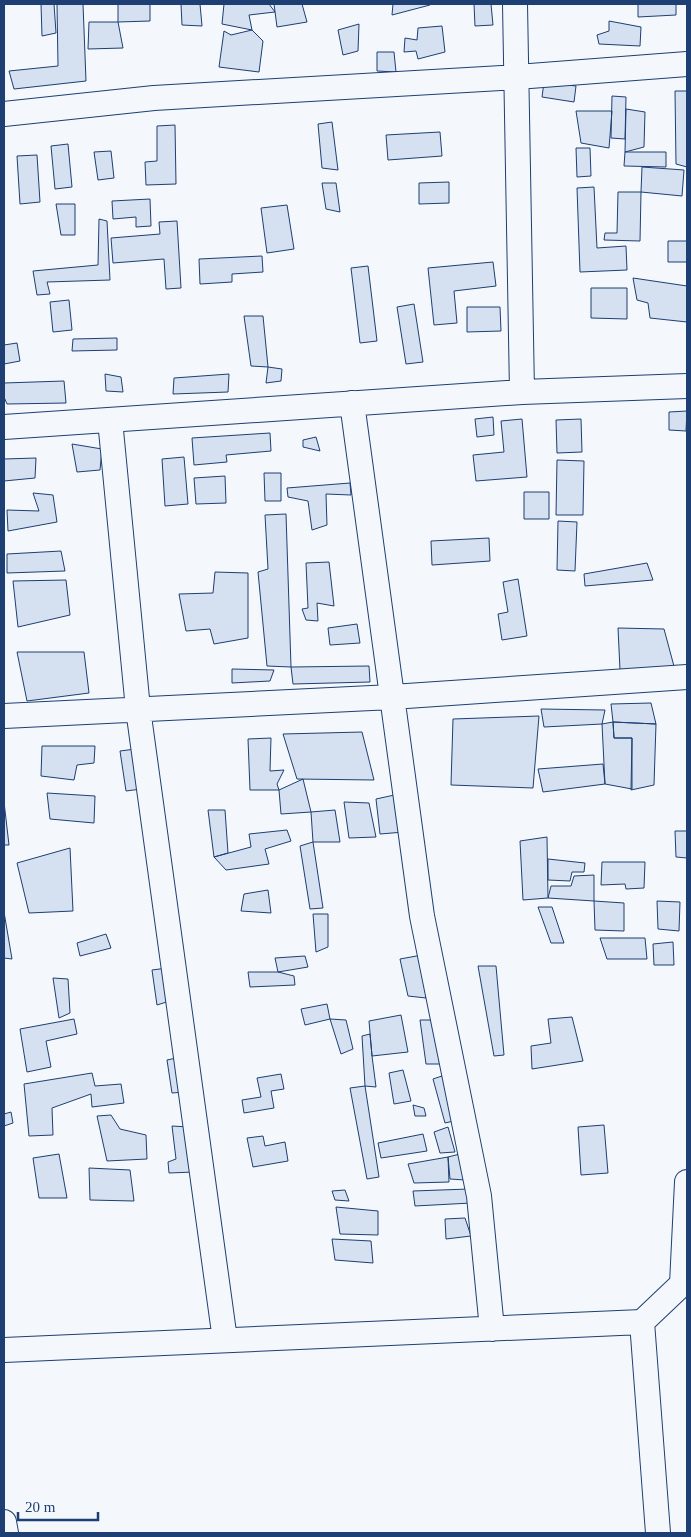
<svg xmlns="http://www.w3.org/2000/svg" width="691" height="1537" viewBox="0 0 691 1537" font-family="'Times New Roman',serif">
<style>
.building{fill:#d5e0f0;stroke:#1d3f73}
.lines{fill:none;stroke-linecap:round;stroke-linejoin:round}
.street-casing{stroke:#1d3f73;stroke-width:26}
.street{stroke:#f4f7fb;stroke-width:24}
</style>
<rect width="100%" height="100%" fill="#f4f7fb"/>
<path class="building" d="M41,4H54L56,33L42,36Z
M57,4H83L86,81L14,89L9,71L58,66Z
M118,4H150V21L118,22Z
M181,4H200L202,26L182,25Z
M224,4H269L275,12L249,15L252,30L222,24Z
M274,4H302L307,22L277,27Z
M393,4H429L430,5L392,15Z
M474,4H491L493,25L475,26Z
M638,4H676V15L638,17Z
M609,21L641,27L640,46L599,44L597,35L609,31Z
M89,22H118L123,48L88,49Z
M359,24L358,51L343,55L338,30Z
M442,26L445,52L418,59L416,51L404,52L405,38L417,40L418,28Z
M252,30L263,41L259,72L219,67L224,31L231,35Z
M377,52H394L396,72L377,71Z
M544,82L576,86L574,102L542,97Z
M675,91H687V167L676,164Z
M612,96L626,97L625,139L611,138Z
M626,109L645,112L644,147L625,152Z
M576,111H612L609,148L581,143Z
M332,122L338,170L322,168L318,124Z
M175,125L176,184L146,185L145,162L157,161V126Z
M440,132L442,156L388,160L386,135Z
M68,144L72,187L55,189L51,146Z
M576,148H590L591,176L577,177Z
M111,151L114,178L98,180L94,152Z
M625,152H666V167L624,166Z
M37,155L40,202L20,204L17,156Z
M642,167L684,170L682,196L641,192Z
M449,182V203L419,204V183Z
M322,183H336L340,212L326,209Z
M594,187L597,248L626,246L627,270L580,272L577,188Z
M618,192H641L640,241L604,240L605,233H617Z
M150,199L151,226L136,227V217L113,219L112,201Z
M56,204H75V235H61Z
M287,205L294,249L267,253L261,208Z
M99,219L107,221L110,280L47,282L50,294L37,295L33,271L98,265Z
M177,221L181,288L166,289L164,259L113,263L111,238L160,234L159,222Z
M668,241H687V262H668Z
M262,256L263,272L232,274V282L200,284L199,259Z
M493,262L496,286L454,291L457,323L434,325L428,268Z
M368,266L377,341L360,343L351,268Z
M633,278L687,286V322L650,318L648,303L637,300Z
M591,288H627V319L591,318Z
M69,300L72,330L53,332L50,302Z
M414,304L423,362L406,364L397,307Z
M467,307H500L501,331L467,332Z
M244,316H263L268,367L251,366Z
M117,338V350L72,351L73,339Z
M17,343L20,361L4,364V345Z
M268,367L282,369L281,381L266,383Z
M105,374L121,377L123,392L106,391Z
M229,374L228,392L173,394L174,378Z
M64,381L66,403L7,404L4,397V383Z
M687,411L686,431L669,430V412Z
M493,417L494,435L477,437L475,419Z
M522,419L527,477L476,481L473,455L504,452L501,421Z
M581,419L582,452L557,453L556,420Z
M270,433L271,451L226,455L227,462L194,465L192,438Z
M316,437L320,451L303,447V440Z
M72,444L102,449L100,470L77,472Z
M184,457L188,504L165,506L162,459Z
M36,458L35,478L4,481V459Z
M557,460L584,461L583,515H556Z
M264,473H281V501H265Z
M225,476L226,503L196,504L194,478Z
M350,483L351,495L326,494L327,525L312,530L308,501L288,497L287,488Z
M524,492H549V519H524Z
M33,493L53,495L57,522L8,531L7,510L39,511Z
M286,514L291,667L267,666L258,572L268,569L265,515Z
M558,521L577,522L575,571L557,570Z
M489,538L490,561L432,565L431,541Z
M61,551L65,571L7,573V554Z
M329,562L334,606L317,603L318,621L306,620L302,609L308,608L306,563Z
M647,563L653,580L585,586L584,574Z
M215,572L248,573V638L214,644L210,629L186,631L179,594L213,593Z
M518,579L527,636L502,640L498,614L508,612L503,582Z
M66,580L70,615L18,627L13,581Z
M357,624L360,643L330,645L328,628Z
M618,628L664,629L675,670H620Z
M17,652H84L89,693L27,701Z
M369,666L370,682L293,684L291,667Z
M232,669L274,670L270,681L232,683Z
M651,703L656,724L613,722L611,704Z
M541,709L605,710L602,724L544,727Z
M539,716L533,788L451,785L453,719Z
M613,722L656,724L654,785L631,790L632,738H614Z
M613,722L614,738H632V789L605,784L602,724Z
M362,732L374,780L297,779L283,734Z
M271,738L270,771L284,770L277,784L279,790H250L248,739Z
M42,746H95L94,763L77,765L74,780L41,776Z
M143,748L149,788L126,791L120,751Z
M603,764L605,784L543,792L538,769Z
M303,779L311,812L281,814L279,790Z
M47,793L95,796L94,823L50,819Z
M399,794L404,832L380,834L376,799Z
M4,802L9,845H4Z
M344,802L369,803L376,837L349,838Z
M208,810H225L228,853L214,857Z
M335,810L340,842H313L311,812Z
M287,830L291,841L265,849L269,864L226,870L214,857L251,847L249,834Z
M675,831H687V858L676,857Z
M547,837L548,898L523,900L520,841Z
M313,842L323,908L310,909L300,846Z
M70,848L73,911L29,913L17,863Z
M548,859L585,863L584,872H572L570,881L548,880Z
M602,862H645L644,888L626,889L625,884L601,885Z
M594,875V901L548,898L551,886H571L574,876Z
M268,890L271,913L241,911L244,894Z
M594,901L624,903V931L595,930Z
M657,901L680,902L679,931L658,929Z
M538,907H552L564,943H551Z
M4,912L12,959L4,958Z
M313,914H328V947L316,952Z
M106,934L111,948L80,956L77,943Z
M600,938H645L647,959H607Z
M673,942L674,965H654L653,944Z
M422,955L426,998L408,996L400,959Z
M305,956L308,967L278,972L275,958Z
M478,966H496L504,1055L494,1056Z
M167,968L173,1000L157,1005L152,970Z
M248,972H278L294,976L295,985L250,987Z
M53,978L68,979L70,1013L59,1018Z
M327,1004L330,1019L305,1025L301,1009Z
M401,1015L408,1052L372,1056L369,1021Z
M572,1017L583,1061L532,1069L531,1046L551,1043L548,1019Z
M74,1019L77,1034L46,1041L51,1067L27,1072L20,1029Z
M330,1019L346,1020L353,1049L341,1054Z
M420,1020H433L440,1064H426Z
M370,1034L372,1056L376,1087L365,1086L362,1036Z
M181,1057L185,1092L172,1093L167,1060Z
M403,1070L411,1101L394,1104L389,1073Z
M92,1073L95,1086L121,1084L124,1103L92,1107L91,1094L52,1108L53,1135L29,1136L24,1084Z
M281,1074L284,1089L271,1091L274,1108L244,1113L242,1100L261,1097L257,1078Z
M445,1075L458,1120L445,1123L433,1079Z
M365,1086L379,1177L367,1179L350,1088Z
M413,1105L424,1108L426,1116H415Z
M11,1112L13,1123L4,1126V1114Z
M111,1115L120,1129L146,1135L147,1159L107,1161L97,1116Z
M604,1125L608,1173L581,1175L578,1127Z
M172,1126L189,1127L194,1172L169,1173L168,1162L176,1159Z
M448,1127L455,1152L440,1153L434,1132Z
M423,1134L427,1151L381,1158L378,1143Z
M263,1136L265,1146L285,1142L288,1161L253,1167L247,1138Z
M59,1154L67,1198H39L33,1158Z
M460,1154L465,1180L450,1179L448,1157Z
M448,1157L449,1182L414,1183L408,1164Z
M89,1168L130,1170L134,1201L90,1200Z
M469,1189L471,1203L415,1206L413,1191Z
M345,1190L349,1201L335,1200L332,1191Z
M336,1207L378,1211V1235L340,1234Z
M465,1218L471,1236L446,1239L445,1219Z
M332,1239L371,1241L373,1263L335,1260Z"/>
<g class="lines">
<g class="street-casing">
<path id="street" d="M515,4L522,392
M4,114L154,98L517,77L687,64
M352,403L422,916L479,1196L492,1329
M110,420L138,709L225,1340
M4,427L522,392L687,386
M4,716L392,697L687,677
M642,1322L658,1533
M4,1350L642,1322L682,1284L687,1182
M4,1522L6,1533"/>
</g>
<use href="#street" class="street"/>
</g>
<rect width="691" height="1537" fill="none" stroke="#1d3f73" stroke-width="10"/>
<path d="M18 1512v8h80v-8" fill="none" stroke="#1d3f73" stroke-width="2.5"/>
<text x="25" y="1512" font-size="15" fill="#1d3f73" stroke="#f4f7fb" stroke-width="4" paint-order="stroke">20 m</text>
</svg>
